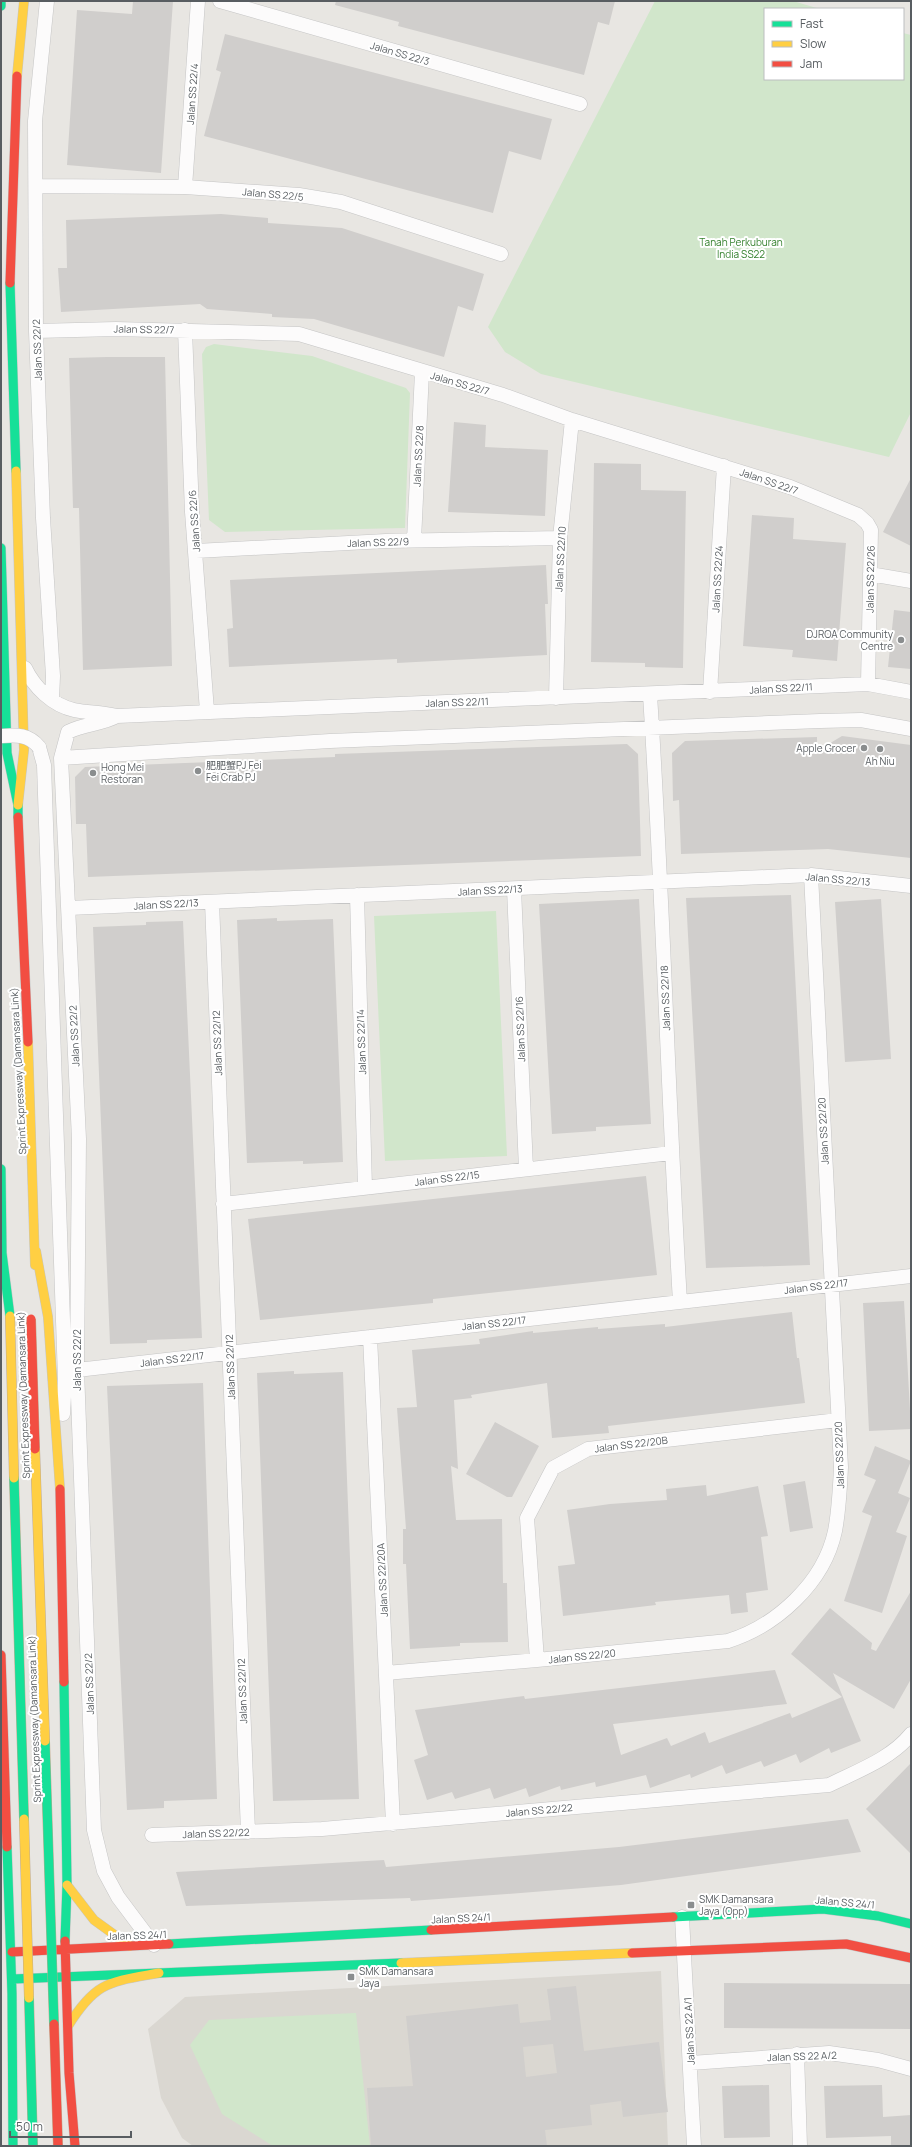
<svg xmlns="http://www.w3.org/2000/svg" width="912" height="2147" viewBox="0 0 912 2147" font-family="Manrope,'Noto Sans SC',sans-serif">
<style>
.education{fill:#dad7d1}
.green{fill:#d1e6cb}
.building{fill:#d0cecc;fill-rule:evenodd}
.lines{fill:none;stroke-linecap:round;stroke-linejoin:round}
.street-casing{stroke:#c5c5c5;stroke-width:15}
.fast-casing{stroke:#c4c5c5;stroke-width:10}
.slow-casing{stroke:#c4c5c5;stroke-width:10}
.jam-casing{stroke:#c4c5c5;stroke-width:10}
.street{stroke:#fcfbfb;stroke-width:14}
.fast{stroke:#16e098;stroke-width:9}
.slow{stroke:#ffcf43;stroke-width:9}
.jam{stroke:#f24e42;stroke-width:9}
.street-bridge-casing{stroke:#c5c5c5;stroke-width:15;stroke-linecap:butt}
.fast-bridge-casing{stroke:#c0ab90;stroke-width:10;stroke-linecap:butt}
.slow-bridge-casing{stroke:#c0ab90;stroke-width:10;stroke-linecap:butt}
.jam-bridge-casing{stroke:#c0ab90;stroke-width:10;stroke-linecap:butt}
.street-bridge{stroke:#fcfbfb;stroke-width:14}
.fast-bridge{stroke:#16e098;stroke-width:9}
.slow-bridge{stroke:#ffcf43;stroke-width:9}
.jam-bridge{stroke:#f24e42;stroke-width:9}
.poi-dot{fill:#8a8d8e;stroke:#fff;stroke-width:1.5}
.labels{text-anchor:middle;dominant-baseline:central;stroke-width:4;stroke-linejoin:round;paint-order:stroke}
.street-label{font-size:10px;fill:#585d61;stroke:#fff}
.park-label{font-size:10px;fill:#35812e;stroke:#fff}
.poi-label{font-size:10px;fill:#585d61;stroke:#fff;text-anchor:start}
</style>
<rect width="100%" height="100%" fill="#e8e6e2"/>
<path class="education" d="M661,1971L668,2146H193L182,2138L161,2098L148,2029L185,1997Z"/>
<path class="green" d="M655,1H793L820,9H765V79H903V33L911,35V412L889,457L541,374L505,352L488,327Z
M214,344L312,356L406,388L410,393L405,528L225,532L209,520L202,354L206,347Z
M496,911L507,1156L385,1161L374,916Z
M356,2013L370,2146H273L222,2114L190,2045L209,2020Z"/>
<path class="building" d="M133,1H173L161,173L67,165L77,10L132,14Z
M336,1H615L609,25L598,22L584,75L398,26L399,22L335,5Z
M225,34L552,119L541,160L509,151L493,213L204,136L221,72L216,70Z
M221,214L268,218V223L342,228L484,274L473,311L458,306L444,357L314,319L272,317V314L207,309L200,304L61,312L58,268H67L66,220Z
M107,357H165L172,666L83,670L79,508H73L69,358Z
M454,422L486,425L485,447L548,450L545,516L448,512Z
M594,463L641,464V490L686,491L683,668L645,667V663L591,662Z
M911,478V546L883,532Z
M752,515L794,518L793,539L846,543L837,661L792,657L793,650L743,646Z
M546,565L548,604H545L547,655L397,663V659L229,667L227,629L233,628L230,580Z
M894,610L911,612V669L888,667Z
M842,736L911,745V858L828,849L681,854L679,800L673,801L672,753L685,741L817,737V751Z
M627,744L638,754L641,856L88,877L86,824H76L75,777L85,767L335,757V754Z
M791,895L810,1265L706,1268L686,898Z
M639,899L651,1124L596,1127V1131L552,1134L539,904Z
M881,899L891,1059L845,1062L835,902Z
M277,918V921L333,919L343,1162L303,1164V1161L247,1163L237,920Z
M183,921L202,1338L147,1340V1343L110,1344L93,927L146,925V922Z
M646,1176L657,1275L433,1299V1303L260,1320L248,1219Z
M904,1301L911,1429L869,1431L863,1303Z
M792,1312L797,1358H799L805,1403L608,1426L609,1433L552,1438L547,1383L471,1395L472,1398L454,1400L458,1469L451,1466L456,1520L502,1519L503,1583H507L508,1642L460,1643V1646L410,1649L406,1564H403V1529H406L397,1408L417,1407L412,1350L480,1344L479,1339L533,1331V1333L598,1327V1329L665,1324V1327Z
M294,1371V1374L343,1372L359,1799L273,1801L257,1373Z
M203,1383L217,1799L164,1801V1808L127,1810L107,1386Z
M495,1422L539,1446L512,1497H507L466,1474Z
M875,1446L911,1461L898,1493L910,1498L896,1532L907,1536L882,1613L844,1601L872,1516L862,1512L876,1480L864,1475Z
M805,1481L813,1528L790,1532L783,1485Z
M706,1485L707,1496L758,1486L768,1536L761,1537L768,1590L746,1593L748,1612L731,1614L729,1595L655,1602L656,1605L563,1616L558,1566L575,1564L567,1510L610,1504L667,1500L666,1489Z
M911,1591V1679L894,1709L833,1673L861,1741L831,1753L829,1748L800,1763L796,1754L764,1767L761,1761L726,1774L722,1765L691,1778L690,1774L650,1788L646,1775L596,1787L595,1782L561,1790L560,1786L529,1797L526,1788L494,1799L490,1788L455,1799L452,1792L427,1800L414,1760L428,1755L415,1710L524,1696L525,1699L775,1670L787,1704L613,1724L621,1755L667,1738L671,1746L705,1732L709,1743L790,1713L792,1718L842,1697L791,1654L830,1608L872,1643L871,1649L876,1651Z
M911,1763V1854L866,1809Z
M848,1819L861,1852L621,1885L507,1894L411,1901L410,1898L186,1906L176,1872L384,1860L386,1867L619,1847Z
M724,1983L911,1984V2029L724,2028Z
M576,1986L584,2051L659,2042L668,2112L623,2117L621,2101L590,2105L592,2125L545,2130L547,2146H371L367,2088L413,2086L406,2016L518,2004L520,2023L551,2020L547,1989ZM553,2044L557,2073L526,2077L523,2047Z
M769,2085L770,2137L724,2138L722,2086Z
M882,2085L883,2117L911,2115V2146H891V2136L826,2138L824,2086Z"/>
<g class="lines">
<g class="street-casing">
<path id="street" d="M47,1L35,121L36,331L43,518L53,676L52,700
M220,1L580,104
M36,186L185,187L299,195L341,202L501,254
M185,187L198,1
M185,330L192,512L207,711
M36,331L116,329L299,334L503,395L572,420L790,487L858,515L867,523L871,530L868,684
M414,540L422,372
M196,551L386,541L560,538
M870,574L911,581
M25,668C34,687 52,705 74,710C88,713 101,712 117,716L868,684L911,692
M710,692L724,466
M650,695C663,897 668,1099 680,1302
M556,698L560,538L572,420
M117,716C101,725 85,723 68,732L61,758L79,1139L77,1370L94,1830L104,1871L118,1897L154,1945
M39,747L44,765L65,1379L63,1414
M61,758L330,741L820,721L861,720L911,729
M514,889L526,1169
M357,895L365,1188
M212,902L248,1832
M69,908L811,875L911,886
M223,1204L671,1153
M370,1337L393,1824
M77,1370L911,1276
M537,1660L527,1518L553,1468L588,1449L838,1420
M386,1673L537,1660L728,1641C776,1626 824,1583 835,1531C839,1510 840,1489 841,1467L811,875
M152,1835L322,1829L829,1785C857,1771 891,1759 911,1734
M682,1917L694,2146
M797,2054L800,2146
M691,2063L829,2053L878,2060L911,2069"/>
</g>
<g class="fast-casing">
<path id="fast" d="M1,1V6
M10,283L16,471
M1,548L7,753L18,805V817
M1,1169L2,1253L10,1316
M64,1682L67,1885L65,1941
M7,1847L12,1994L13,2146
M673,1917L823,1909L878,1916L911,1924
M169,1944L431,1930
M13,1979L401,1963"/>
</g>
<g class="slow-casing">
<path id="slow" d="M17,76L24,1
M16,471L24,750L18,805
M28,1042L35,1265
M36,1251L48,1317L60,1489
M67,1885L94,1920L130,1946
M401,1963L632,1953
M68,2026C96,1981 109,1982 159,1973"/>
</g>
<g class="jam-casing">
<path id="jam" d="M10,283L17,76
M18,817L28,1042
M60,1489L64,1682
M1,1655L7,1847
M431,1930L673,1917
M65,1941L69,2073L75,2146
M12,1952L169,1944
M632,1953L846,1944L911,1958"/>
</g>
<use href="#street" class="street"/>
<use href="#fast" class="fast"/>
<use href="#slow" class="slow"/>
<use href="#jam" class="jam"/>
<g class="street-bridge-casing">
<path id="street-bridge" d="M1,736C17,735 28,734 39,747"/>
</g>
<g class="fast-bridge-casing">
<path id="fast-bridge" d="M14,1478L24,1819
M45,1741L54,2024
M29,1998L33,2146"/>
</g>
<g class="slow-bridge-casing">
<path id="slow-bridge" d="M10,1316L14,1478
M35,1449L45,1741
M24,1819L29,1998"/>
</g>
<g class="jam-bridge-casing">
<path id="jam-bridge" d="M31,1319L35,1449
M54,2024L58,2146"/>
</g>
<use href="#street-bridge" class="street-bridge"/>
<use href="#fast-bridge" class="fast-bridge"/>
<use href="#slow-bridge" class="slow-bridge"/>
<use href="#jam-bridge" class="jam-bridge"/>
</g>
<g class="poi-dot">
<circle cx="901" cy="640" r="4"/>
<circle cx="864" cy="748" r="4"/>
<circle cx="880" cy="749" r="4"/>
<circle cx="198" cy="771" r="4"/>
<circle cx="93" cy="773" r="4"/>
<rect x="687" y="1901" width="8" height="8" rx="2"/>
<rect x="347" y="1973" width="8" height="8" rx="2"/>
</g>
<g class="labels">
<g class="street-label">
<text transform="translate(400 53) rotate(16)">Jalan SS 22/3</text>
<text transform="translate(192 94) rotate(-86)">Jalan SS 22/4</text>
<text transform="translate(273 194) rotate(5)">Jalan SS 22/5</text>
<text transform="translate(144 329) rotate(1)">Jalan SS 22/7</text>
<text transform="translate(37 350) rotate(-92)">Jalan SS 22/2</text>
<text transform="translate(460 383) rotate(16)">Jalan SS 22/7</text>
<text transform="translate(418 456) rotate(-87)">Jalan SS 22/8</text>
<text transform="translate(769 481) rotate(19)">Jalan SS 22/7</text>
<text transform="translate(194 521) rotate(-94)">Jalan SS 22/6</text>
<text transform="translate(378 542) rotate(-2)">Jalan SS 22/9</text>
<text transform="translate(560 559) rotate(-87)">Jalan SS 22/10</text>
<text transform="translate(717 579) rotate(-87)">Jalan SS 22/24</text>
<text transform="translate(870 579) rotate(-89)">Jalan SS 22/26</text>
<text transform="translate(781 688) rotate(-3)">Jalan SS 22/11</text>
<text transform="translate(457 702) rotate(-2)">Jalan SS 22/11</text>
<text transform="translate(838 879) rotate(5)">Jalan SS 22/13</text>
<text transform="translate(490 890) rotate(-3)">Jalan SS 22/13</text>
<text transform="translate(166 904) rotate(-3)">Jalan SS 22/13</text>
<text transform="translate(665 998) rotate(-92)">Jalan SS 22/18</text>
<text transform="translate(520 1029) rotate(-92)">Jalan SS 22/16</text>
<text transform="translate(74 1036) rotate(-93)">Jalan SS 22/2</text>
<text transform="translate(361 1042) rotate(-92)">Jalan SS 22/14</text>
<text transform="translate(217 1043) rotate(-92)">Jalan SS 22/12</text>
<text transform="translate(18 1071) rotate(-93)">Sprint Expressway (Damansara Link)</text>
<text transform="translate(823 1131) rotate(-93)">Jalan SS 22/20</text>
<text transform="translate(447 1178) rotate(-7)">Jalan SS 22/15</text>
<text transform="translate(816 1286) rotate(-7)">Jalan SS 22/17</text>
<text transform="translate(494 1323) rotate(-6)">Jalan SS 22/17</text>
<text transform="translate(172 1359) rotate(-7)">Jalan SS 22/17</text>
<text transform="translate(77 1360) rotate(-90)">Jalan SS 22/2</text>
<text transform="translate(230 1367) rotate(-92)">Jalan SS 22/12</text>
<text transform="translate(23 1395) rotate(-92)">Sprint Expressway (Damansara Link)</text>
<text transform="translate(631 1444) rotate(-7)">Jalan SS 22/20B</text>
<text transform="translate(839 1455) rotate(-92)">Jalan SS 22/20</text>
<text transform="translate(382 1580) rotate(-93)">Jalan SS 22/20A</text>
<text transform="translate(582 1656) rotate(-6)">Jalan SS 22/20</text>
<text transform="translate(89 1684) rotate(-92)">Jalan SS 22/2</text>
<text transform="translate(242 1691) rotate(-92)">Jalan SS 22/12</text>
<text transform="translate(34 1719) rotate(-92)">Sprint Expressway (Damansara Link)</text>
<text transform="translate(539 1810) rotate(-5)">Jalan SS 22/22</text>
<text transform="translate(216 1833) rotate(-2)">Jalan SS 22/22</text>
<text transform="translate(845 1902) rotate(5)">Jalan SS 24/1</text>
<text transform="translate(461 1918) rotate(-3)">Jalan SS 24/1</text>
<text transform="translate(137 1935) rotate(-2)">Jalan SS 24/1</text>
<text transform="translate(689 2031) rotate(-93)">Jalan SS 22 A/1</text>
<text transform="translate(802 2056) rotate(-2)">Jalan SS 22 A/2</text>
</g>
<g class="park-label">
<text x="741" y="242">Tanah Perkuburan<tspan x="741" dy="12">India SS22</tspan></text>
</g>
<g class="poi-label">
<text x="893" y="634" text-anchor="end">DJROA Community<tspan x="893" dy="12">Centre</tspan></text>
<text x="856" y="748" text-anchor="end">Apple Grocer</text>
<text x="880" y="761" text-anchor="middle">Ah Niu</text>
<text x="206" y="765">肥肥蟹PJ Fei<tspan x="206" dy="12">Fei Crab PJ</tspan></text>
<text x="101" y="767">Hong Mei<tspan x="101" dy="12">Restoran</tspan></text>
<text x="699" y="1899">SMK Damansara<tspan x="699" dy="12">Jaya (Opp)</tspan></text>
<text x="359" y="1971">SMK Damansara<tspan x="359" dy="12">Jaya</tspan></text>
</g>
</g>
<rect width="912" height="2147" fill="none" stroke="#585d61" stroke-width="4"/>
<rect x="764" y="8" width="140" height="72" fill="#ffffff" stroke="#bcbec0"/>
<rect x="772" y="21" width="20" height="6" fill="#16e098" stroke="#bcbec0"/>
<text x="800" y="28" font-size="12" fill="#585d61">Fast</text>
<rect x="772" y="41" width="20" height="6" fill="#ffcf43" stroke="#bcbec0"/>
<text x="800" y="48" font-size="12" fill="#585d61">Slow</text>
<rect x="772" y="61" width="20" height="6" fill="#f24e42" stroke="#bcbec0"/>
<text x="800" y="68" font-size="12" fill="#585d61">Jam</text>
<path d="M10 2131v6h121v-6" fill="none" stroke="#585d61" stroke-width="2"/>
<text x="16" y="2131" font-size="12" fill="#585d61" stroke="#ffffff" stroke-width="3" paint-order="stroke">50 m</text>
</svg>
